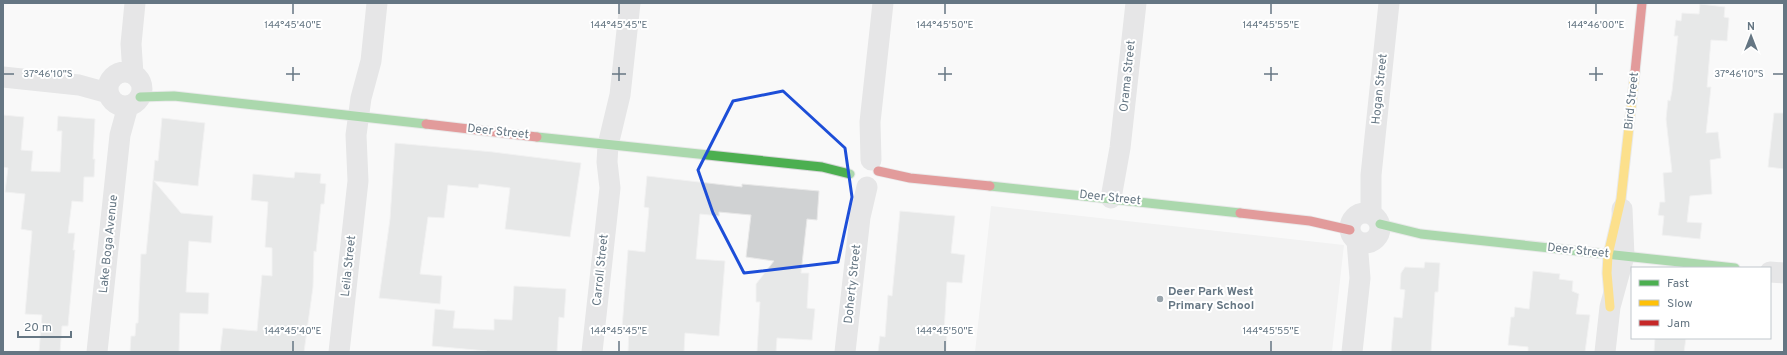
<svg xmlns="http://www.w3.org/2000/svg" width="1787" height="355" viewBox="0 0 1787 355" font-family="Overpass,sans-serif">
<style>
.built{fill:#e8e9e9}
.building{fill:#d0d2d3;stroke:#e8e8e8}
.lines{fill:none;stroke-linecap:round;stroke-linejoin:round}
.fast-casing{stroke:#d5d6d7;stroke-width:11}
.slow-casing{stroke:#d5d6d7;stroke-width:11}
.jam-casing{stroke:#d5d6d7;stroke-width:11}
.street{stroke:#cecfd0;stroke-width:21}
.fast{stroke:#4caf50;stroke-width:9}
.slow{stroke:#ffc107;stroke-width:9}
.jam{stroke:#c62828;stroke-width:9}
.marked{fill:none;stroke:#1d4ed8;stroke-width:3;stroke-linejoin:round}
.ticks{fill:none;stroke:#657683;stroke-width:1.5}
.poi-dot{fill:#99a4ac;stroke:#fff;stroke-width:1.5}
.labels{text-anchor:middle;dominant-baseline:central;stroke-width:4;stroke-linejoin:round;paint-order:stroke}
.street-label{font-size:12px;fill:#657683;stroke:#fff}
.poi-label{font-size:12px;font-weight:bold;fill:#657683;stroke:#fff;text-anchor:start}
.ticks-label{font-size:10px;text-anchor:middle;fill:#657683;stroke:#fff;stroke-width:4;stroke-linejoin:round;paint-order:stroke}
</style>
<rect width="100%" height="100%" fill="#f9f9f9"/>
<path class="built" d="M991,206L1344,245L1332,352H975Z"/>
<path class="building" d="M1700,4L1725,7L1724,17L1729,18L1727,41L1711,40L1707,87H1711L1706,133L1718,132L1721,158L1710,160L1712,194L1690,196L1687,222L1702,223L1700,239L1662,235L1664,216L1658,215L1660,202H1665L1663,173L1672,172L1666,119L1668,100L1670,101L1672,91L1678,36H1674L1676,20L1681,21L1682,13L1699,14Z
M1774,113H1784V169L1768,167Z
M3,115L24,117L21,150L33,151L31,171L60,172L62,131H57L58,116L95,119L93,159H95L94,177H84L83,202L72,201L68,233H75L73,250H75L68,326H62L60,352H39L42,315L25,314L32,231L21,229L25,194L5,192L8,168L3,167Z
M162,118L205,123L198,186L154,181L181,213L213,216L211,243L189,241L186,292L209,293L208,314L180,313L179,352H130L131,336H135L136,323H138L141,254H146L155,160L158,161Z
M395,143L493,152L581,163L570,237L505,229L510,188L479,184L478,188L448,185L444,218L428,217L420,274L442,276L440,304L379,298L390,219Z
M295,172L321,174L320,183L326,184L324,204H321L316,252L314,251L313,287L304,352H220L223,328L257,331L262,275L272,276V248L265,247L268,202L251,200L253,174L294,178Z
M647,176L742,187V184L819,191L817,220L807,219L801,273H809L807,308L815,309L812,340L777,338L776,352H757L760,302H756V284L774,261L746,257L751,215L719,212V216L700,214L696,259L725,261L719,336L685,333L684,352H628L629,329L622,328L628,250L645,252L649,208L644,207Z
M900,211L955,216L951,253L965,255L962,283L947,282L944,332L947,333L946,352H878L880,336L885,337L888,295L892,296Z
M1425,262L1440,263L1438,292H1435L1431,352H1391L1394,317L1402,318L1405,290L1400,289L1401,273L1405,267L1424,268Z
M1533,271L1560,274L1559,279L1573,281L1572,291L1579,294L1576,314L1590,315L1585,352H1528V347L1508,345L1511,317H1514L1515,307L1529,309Z
M514,286L566,289L564,318L559,317L557,352H487V351L432,346L435,309L455,311L453,328L494,330V319L512,320Z
M1655,338H1686L1684,352H1654Z"/>
<g class="lines">
<g class="fast-casing">
<path id="fast" d="M140,97L174,96L426,124
M537,137L822,167L850,174
M990,186L1240,213
M1380,224L1421,234L1735,268"/>
</g>
<g class="slow-casing">
<path id="slow" d="M1610,307L1607,273L1608,255L1621,199L1635,72"/>
</g>
<g class="jam-casing">
<path id="jam" d="M1635,72L1642,3
M426,124L537,137
M878,171L910,178L990,186
M1240,213L1310,221L1350,230"/>
</g>
<path class="street" d="M108 89a17 17 0 1 1 34 0a17 17 0 1 1-34 0Z
M133,74L131,44L135,3
M3,77L79,85L108,93
M871,160L870,122L883,3
M1111,198L1120,148L1136,3
M1350 228a15 15 0 1 1 30 0a15 15 0 1 1-30 0Z
M1371,214V175L1389,3
M1770,272L1784,273
M97,352L120,135L128,106
M339,352L358,181L356,135L361,98L371,61L377,3
M592,352L610,188L607,162L608,145L620,95L630,3
M845,352L860,217L867,187
M1352,352L1360,278L1357,241
M1605,352L1610,307L1624,256L1622,209"/>
<use href="#fast" class="fast"/>
<use href="#slow" class="slow"/>
<use href="#jam" class="jam"/>
</g>
<path d="M0 0H1787V355H0ZM783,91L845,148L852,197L838,262L744,273L713,213L698,170L733,101Z" fill="#f9f9f9" fill-opacity=".55" fill-rule="evenodd"/>
<path class="marked" d="M783,91L845,148L852,197L838,262L744,273L713,213L698,170L733,101Z"/>
<path class="ticks" d="M293,4V14M619,4V14M945,4V14M1271,4V14M1596,4V14M293,67V81M619,67V81M945,67V81M1271,67V81M1596,67V81M4,74H14M286,74H300M612,74H626M938,74H952M1264,74H1278M1589,74H1603M1773,74H1783M293,341V351M619,341V351M945,341V351M1271,341V351"/>
<circle class="poi-dot" cx="1160" cy="299" r="4"/>
<g class="labels">
<g class="street-label">
<text transform="translate(1128 76) rotate(-84)">Orama Street</text>
<text transform="translate(1380 89) rotate(-84)">Hogan Street</text>
<text transform="translate(1632 101) rotate(-84)">Bird Street</text>
<text transform="translate(498 132) rotate(6)">Deer Street</text>
<text transform="translate(1110 198) rotate(6)">Deer Street</text>
<text transform="translate(109 244) rotate(-84)">Lake Boga Avenue</text>
<text transform="translate(1578 251) rotate(6)">Deer Street</text>
<text transform="translate(349 266) rotate(-84)">Leila Street</text>
<text transform="translate(601 270) rotate(-84)">Carroll Street</text>
<text transform="translate(853 284) rotate(-84)">Doherty Street</text>
</g>
<g class="poi-label">
<text x="1168" y="292">Deer Park West<tspan x="1168" dy="14">Primary School</tspan></text>
</g>
</g>
<g class="ticks-label">
<text x="293" y="28">144°45'40"E</text>
<text x="619" y="28">144°45'45"E</text>
<text x="945" y="28">144°45'50"E</text>
<text x="1271" y="28">144°45'55"E</text>
<text x="1596" y="28">144°46'00"E</text>
<text x="48" y="77">37°46'10"S</text>
<text x="1739" y="77">37°46'10"S</text>
<text x="293" y="334">144°45'40"E</text>
<text x="619" y="334">144°45'45"E</text>
<text x="945" y="334">144°45'50"E</text>
<text x="1271" y="334">144°45'55"E</text>
</g>
<rect width="1787" height="355" fill="none" stroke="#657683" stroke-width="8"/>
<rect x="1631" y="267" width="140" height="72" fill="#ffffff" stroke="#c1c8cd"/>
<rect x="1639" y="280" width="20" height="6" fill="#4caf50" stroke="#c1c8cd"/>
<text x="1667" y="287" font-size="12" fill="#657683">Fast</text>
<rect x="1639" y="300" width="20" height="6" fill="#ffc107" stroke="#c1c8cd"/>
<text x="1667" y="307" font-size="12" fill="#657683">Slow</text>
<rect x="1639" y="320" width="20" height="6" fill="#c62828" stroke="#c1c8cd"/>
<text x="1667" y="327" font-size="12" fill="#657683">Jam</text>
<g transform="translate(1751 36)" stroke="#ffffff" stroke-width="3" paint-order="stroke">
<path d="M0-3L7 15L0 10L-7 15Z" fill="#657683"/>
<text y="-6" font-size="11" font-weight="bold" text-anchor="middle" fill="#657683">N</text>
</g>
<path d="M18 331v6h53v-6" fill="none" stroke="#657683" stroke-width="2"/>
<text x="24" y="331" font-size="12" fill="#657683" stroke="#ffffff" stroke-width="3" paint-order="stroke">20 m</text>
</svg>
